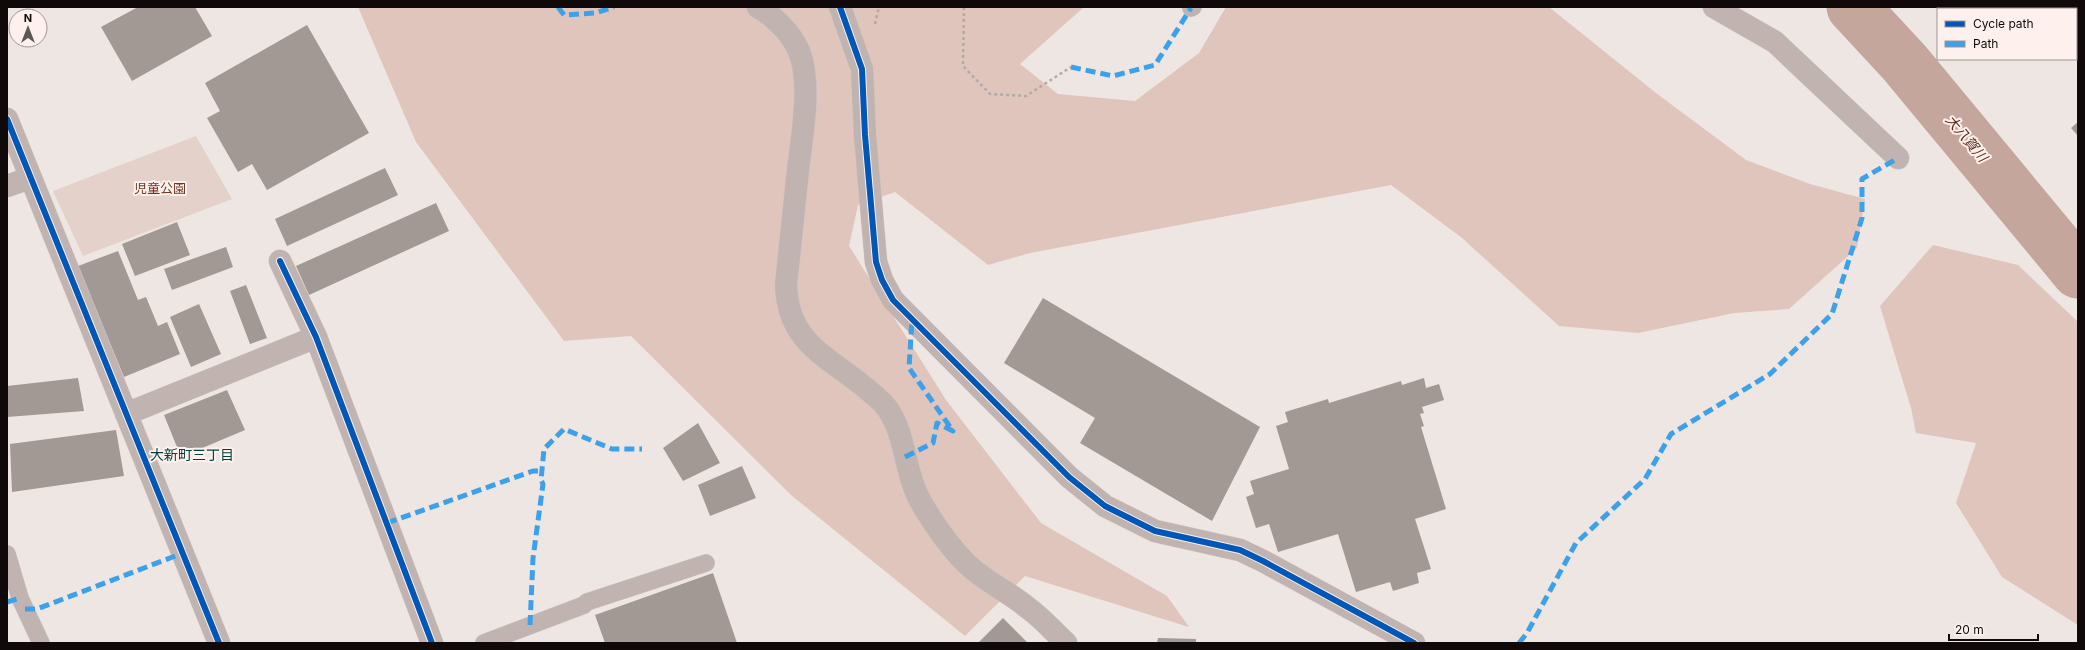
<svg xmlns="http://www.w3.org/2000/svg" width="2085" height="650" viewBox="0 0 2085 650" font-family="Inter,'Noto Sans JP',sans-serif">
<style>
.green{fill:#e3d1ca}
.forest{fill:#dfc5bc}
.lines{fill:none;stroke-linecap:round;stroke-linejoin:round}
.river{stroke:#c4a69c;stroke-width:53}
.building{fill:#a29894}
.lane-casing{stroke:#c9c4c1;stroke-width:18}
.street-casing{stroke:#c9c4c1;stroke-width:23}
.path{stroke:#b3aaa7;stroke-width:2.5;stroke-dasharray:3 3;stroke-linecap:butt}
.lane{stroke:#c1b4b0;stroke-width:17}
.street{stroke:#c1b4b0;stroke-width:22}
.quiet{stroke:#3da1e9;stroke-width:5;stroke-dasharray:10 5;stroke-linecap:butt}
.cycleway-casing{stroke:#fef1ed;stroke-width:8}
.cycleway{stroke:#0057b8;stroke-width:6}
.labels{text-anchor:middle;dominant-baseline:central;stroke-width:4;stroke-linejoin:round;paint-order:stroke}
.park-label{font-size:13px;fill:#6d3725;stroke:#fef1ed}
.water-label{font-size:14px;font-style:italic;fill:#5c2816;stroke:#fef1ed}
.neighbourhood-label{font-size:14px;fill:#00423e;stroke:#fef1ed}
</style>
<rect width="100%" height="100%" fill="#eee6e3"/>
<path class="green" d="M196,136L232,199L83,256L53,191Z"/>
<path class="forest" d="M358,7H1084L1020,64L1058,94L1135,101L1199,53L1226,7H1549L1656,93L1746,160L1810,184L1865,199L1857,248L1789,309L1734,313L1638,333L1559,326L1462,238L1391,185L1030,253L988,265L895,192L858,205L849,246L946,400L1041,523L1167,596L1189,627L1025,576L965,636L791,495L631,336L564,341L416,142Z
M1933,245L2018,265L2078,322V625L2002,577L1956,503L1976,443L1916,433L1911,408L1880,306Z"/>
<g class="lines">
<path class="river" d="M1853,7L1904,62L2078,272"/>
</g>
<path class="building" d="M138,7H195L212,36L132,81L101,27Z
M307,25L369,133L267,190L252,164L238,172L207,118L220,111L205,83Z
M2078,122V136L2071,128Z
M385,168L398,195L287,246L275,219Z
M436,203L449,231L309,295L296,266Z
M177,222L190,255L135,276L122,244Z
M226,247L233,267L172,290L164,269Z
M118,251L138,300L146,297L158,326L167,322L180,354L124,377L78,266Z
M246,285L267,338L250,344L230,291Z
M1043,298L1260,427L1212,521L1080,443L1095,418L1004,363Z
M199,304L221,354L191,367L170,317Z
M78,378L84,411L7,417V386Z
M1424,378L1426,388L1439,384L1444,400L1422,407L1424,413L1420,414L1424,426L1421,427L1446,509L1415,519L1431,569L1417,573L1419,583L1393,591L1390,582L1356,592L1338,534L1278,552L1269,524L1256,528L1246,497L1254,494L1250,481L1289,469L1276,426L1288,422L1285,412L1328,399L1329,403L1401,381L1402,385Z
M227,390L245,430L181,457L164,415Z
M698,423L720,463L683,481L663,448Z
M116,430L124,476L12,492L10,444Z
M742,466L756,498L710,516L698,485Z
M713,573L737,643H605L595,615Z
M1003,618L1028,643H978Z
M1158,638L1196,639V643H1157Z"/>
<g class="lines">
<g class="lane-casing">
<path id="lane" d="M1191,8L1193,7
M7,554L20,598L41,643
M484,643L584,605L587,602L706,563"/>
</g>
<g class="street-casing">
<path id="street" d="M758,7C775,17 791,33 799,51C812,84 802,135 798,170C794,208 790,247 786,285C788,344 828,356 867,389C874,395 882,401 887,408C907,436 904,474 922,504C934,524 948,545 965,562C983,581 1008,591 1028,608C1042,618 1053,631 1066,643
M840,7L862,69L865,135L876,262L882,280L893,300L1069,477L1105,506L1155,531L1240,550L1263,561L1414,643
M1714,7L1775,42L1898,158
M7,119L219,643
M7,186L30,178
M280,261L316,337L432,643
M126,414L316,337"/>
</g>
<path class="path" d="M964,7L963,66L990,94L1026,96L1071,67
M875,24L879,7"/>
<use href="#lane" class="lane"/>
<use href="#street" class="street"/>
<path class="quiet" d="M558,7L564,15L595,13L614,7
M1071,67L1113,76L1155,65L1191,8
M905,457L933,443L937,423L953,431L909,368L912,320
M387,523L533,471H542
M7,602L20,598
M25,609H37L183,553
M530,625L533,558L543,484L541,480L544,449L564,429L612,449H642
M1519,643L1527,633L1576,543L1645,479L1671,434L1770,374L1832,314L1862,218V179L1898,158"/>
<g class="cycleway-casing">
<path id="cycleway" d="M840,7L862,69L865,135L876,262L882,280L893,300L1069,477L1105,506L1155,531L1240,550L1263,561L1414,643
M7,119L219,643
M280,261L316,337L432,643"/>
</g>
<use href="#cycleway" class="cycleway"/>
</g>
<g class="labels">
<g class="park-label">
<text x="160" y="188">児童公園</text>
</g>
<g class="water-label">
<text transform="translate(1967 138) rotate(50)">大八賀川</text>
</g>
<g class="neighbourhood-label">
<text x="192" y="454">大新町三丁目</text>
</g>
</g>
<rect width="2085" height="650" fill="none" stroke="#0f0a09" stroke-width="16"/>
<rect x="1937" y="8" width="140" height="52" fill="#fef1ed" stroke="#9e9592"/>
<rect x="1945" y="21" width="20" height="6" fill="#0057b8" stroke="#9e9592"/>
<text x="1973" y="28" font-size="12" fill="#0f0a09">Cycle path</text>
<rect x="1945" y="41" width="20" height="6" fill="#3da1e9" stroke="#9e9592"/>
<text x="1973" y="48" font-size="12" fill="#0f0a09">Path</text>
<g transform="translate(28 28)"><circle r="19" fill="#fef1ed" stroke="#9e9592"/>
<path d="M0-3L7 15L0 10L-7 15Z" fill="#5d5755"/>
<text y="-6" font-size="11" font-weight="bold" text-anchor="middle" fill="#0f0a09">N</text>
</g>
<path d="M1949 634v6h89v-6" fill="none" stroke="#0f0a09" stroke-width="2"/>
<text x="1955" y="634" font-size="12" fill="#0f0a09" stroke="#fef1ed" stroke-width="3" paint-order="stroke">20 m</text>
</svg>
